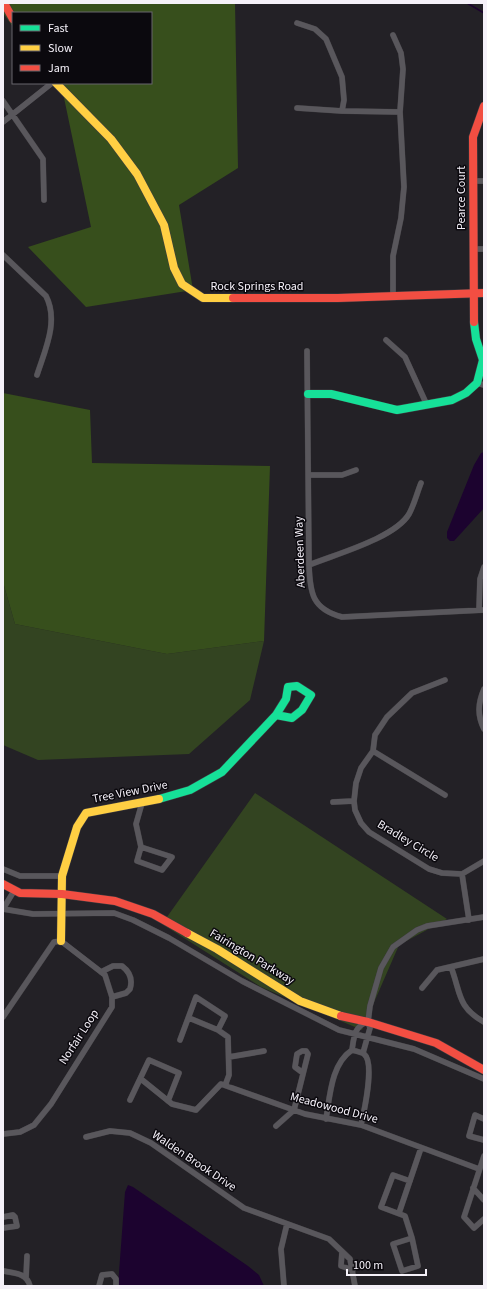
<svg xmlns="http://www.w3.org/2000/svg" width="487" height="1289" viewBox="0 0 487 1289" font-family="'Source Sans 3',sans-serif">
<style>
.green{fill:#334421}
.forest{fill:#374f1c}
.water{fill:#1c032f}
.lines{fill:none;stroke-linecap:round;stroke-linejoin:round}
.stream{stroke:#1c032f;stroke-width:1.5}
.street-casing{stroke:#3f3d41;stroke-width:6}
.fast-casing{stroke:#3f3d41;stroke-width:9}
.slow-casing{stroke:#3f3d41;stroke-width:9}
.jam-casing{stroke:#3f3d41;stroke-width:9}
.street{stroke:#59575c;stroke-width:5.5}
.fast{stroke:#16e098;stroke-width:8}
.slow{stroke:#ffcf43;stroke-width:8}
.jam{stroke:#f24e42;stroke-width:8}
.labels{text-anchor:middle;dominant-baseline:central;stroke-width:3;stroke-linejoin:round;paint-order:stroke}
.street-label{font-size:12px;fill:#f5f1f9;stroke:#0b090e}
</style>
<rect width="100%" height="100%" fill="#232126"/>
<path class="green" d="M3,582L15,624L167,654L264,641L250,700L189,754L38,760L3,745Z
M255,793L447,919L399,945L362,1030L261,987L162,924Z"/>
<path class="forest" d="M3,3H235L238,168L179,205L193,290L86,307L28,247L91,227L63,93L55,83H151V13H13V27L3,13Z
M3,393L90,410L92,463L270,466L264,641L167,654L15,624L3,582Z"/>
<path class="water" d="M484,452V508L454,541H450L447,538V532L474,465L481,453Z
M128,1185L133,1187L248,1266L259,1275L264,1286H118L125,1192Z"/>
<g class="lines">
<path class="stream" d="M467,3L484,13"/>
<g class="street-casing">
<path id="street" d="M297,23L315,29L326,39L342,77L344,100L342,111
M3,101L43,159L44,200
M297,108L342,111L400,112
M3,122L52,83
M473,181H484
M474,249H484
M3,255L46,296C59,321 45,350 37,375
M393,296V256L401,218L404,187L400,112L403,69L401,53L393,35
M386,340L405,357L426,403
M307,351L309,565C310,593 312,609 342,617L484,610
M477,383L484,385
M309,475H342L356,470
M309,565C336,554 395,538 409,514C414,505 417,493 421,483
M479,610L480,579L484,567
M445,680L412,693L387,717L375,735L373,751L361,768L356,783L354,801L355,810L361,823L369,832L429,869L442,873L462,874L484,861
M484,689C478,703 477,715 484,729
M373,751L445,795
M333,802L354,801
M141,847L172,857L162,870L137,861L141,847L136,824L142,803
M3,869L20,876H62
M462,874L469,920
M3,909L33,914L114,913L133,920L169,938L242,981L339,1030L414,1049L484,1079
M3,909L14,891
M451,967C461,993 457,1007 484,1022
M101,972L113,966H122C130,972 133,979 130,989L126,993L112,997
M422,988L437,970L484,959
M3,1017L54,942L61,941L105,975L112,997V1007L51,1104L34,1125L20,1132L3,1134
M189,1018L218,1030L228,1037L229,1075L226,1083L227,1086
M180,1040L196,997L225,1016L218,1030
M352,1050C354,1037 354,1027 367,1022
M363,1053L370,1028L368,1022L370,1006L381,968L393,947L417,930L427,926L484,917
M229,1057L264,1051
M141,1079L172,1104L196,1110L221,1084L305,1114L361,1125L479,1169
M130,1100L149,1060L179,1073L168,1101
M326,1119C330,1096 331,1064 352,1050C355,1051 361,1052 364,1054C375,1062 364,1112 361,1125
M484,1119L475,1115L469,1136L484,1140
M276,1126L294,1110L308,1054L306,1051H302L297,1054L295,1067L303,1073
M86,1137L110,1131L130,1133L151,1143L244,1208L329,1239L350,1259L355,1286
M484,1156L464,1217L474,1228L484,1219
M410,1181L393,1175L381,1207L405,1216L412,1238
M473,1188L484,1200
M399,1213L421,1148
M3,1217L13,1215L15,1217L17,1226L3,1228
M412,1238L418,1266L402,1271L393,1244Z
M342,1252L341,1266L353,1270
M3,1271C14,1273 27,1273 30,1286
M26,1278L27,1256
M99,1286L102,1275L112,1274L116,1279V1286
M284,1286L281,1249L287,1224"/>
</g>
<g class="fast-casing">
<path id="fast" d="M308,394H331L397,410L452,400L466,393L477,383L483,360L476,339L474,322
M159,799L190,790L222,772L276,715L292,718L302,710L311,695L297,686L288,687L286,699L276,715"/>
</g>
<g class="slow-casing">
<path id="slow" d="M56,83L111,139L137,174L164,225L174,268L182,284L203,298H233
M187,933L217,949L300,1001L341,1016
M61,941L62,876L77,827L86,813L159,799"/>
</g>
<g class="jam-casing">
<path id="jam" d="M4,3L13,19
M233,298H338L484,293
M474,322L473,137L484,106
M3,884L20,893L62,894L115,901L153,914L187,933
M341,1016L368,1022L436,1043L484,1070"/>
</g>
<use href="#street" class="street"/>
<use href="#fast" class="fast"/>
<use href="#slow" class="slow"/>
<use href="#jam" class="jam"/>
</g>
<g class="labels">
<g class="street-label">
<text transform="translate(461 198) rotate(-90)">Pearce Court</text>
<text x="257" y="286">Rock Springs Road</text>
<text transform="translate(300 552) rotate(-92)">Aberdeen Way</text>
<text transform="translate(130 792) rotate(-11)">Tree View Drive</text>
<text transform="translate(408 841) rotate(31)">Bradley Circle</text>
<text transform="translate(252 957) rotate(31)">Fairington Parkway</text>
<text transform="translate(79 1037) rotate(-57)">Norfair Loop</text>
<text transform="translate(334 1108) rotate(15)">Meadowood Drive</text>
<text transform="translate(194 1161) rotate(34)">Walden Brook Drive</text>
</g>
</g>
<rect width="487" height="1289" fill="none" stroke="#f5f1f9" stroke-width="8"/>
<rect x="12" y="12" width="140" height="72" fill="#0b090e" stroke="#69666c"/>
<rect x="20" y="25" width="20" height="6" fill="#16e098" stroke="#69666c"/>
<text x="48" y="32" font-size="12" fill="#f5f1f9">Fast</text>
<rect x="20" y="45" width="20" height="6" fill="#ffcf43" stroke="#69666c"/>
<text x="48" y="52" font-size="12" fill="#f5f1f9">Slow</text>
<rect x="20" y="65" width="20" height="6" fill="#f24e42" stroke="#69666c"/>
<text x="48" y="72" font-size="12" fill="#f5f1f9">Jam</text>
<path d="M347 1269v6h79v-6" fill="none" stroke="#f5f1f9" stroke-width="2"/>
<text x="353" y="1269" font-size="12" fill="#f5f1f9" stroke="#0b090e" stroke-width="3" paint-order="stroke">100 m</text>
</svg>
